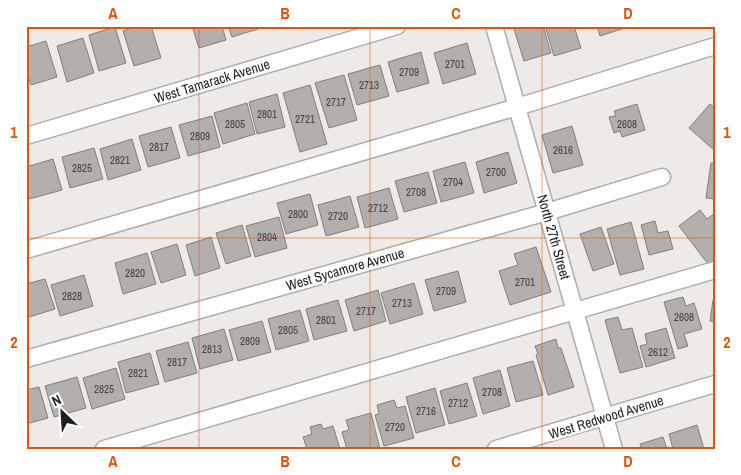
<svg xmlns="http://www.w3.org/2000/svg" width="741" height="475" viewBox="0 0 741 475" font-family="'Archivo Narrow',sans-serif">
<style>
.building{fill:#b3afad;stroke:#827f7c}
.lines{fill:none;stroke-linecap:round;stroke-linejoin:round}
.minor-casing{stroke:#aeaca8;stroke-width:19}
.minor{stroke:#fff;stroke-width:16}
.grid{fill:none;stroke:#de560d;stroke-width:1;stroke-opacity:0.55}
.labels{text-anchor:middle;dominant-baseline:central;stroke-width:5;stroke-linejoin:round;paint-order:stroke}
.number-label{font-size:11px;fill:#444341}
.street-label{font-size:14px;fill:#1f1f1d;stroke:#fff}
.neatline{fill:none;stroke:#de560d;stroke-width:2}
.grid-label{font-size:16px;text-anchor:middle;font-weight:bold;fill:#de560d}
</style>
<rect width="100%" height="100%" fill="#edeae7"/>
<path class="building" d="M138,26H151L161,58L134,66L123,31Z
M192,26H222L226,40L199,48Z
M228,26H258V29L232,37Z
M513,26H543L551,53L524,61Z
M545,26H574L581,48L554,56Z
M597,26H631L600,36Z
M115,27L126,63L99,71L89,35Z
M83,38L94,73L67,82L57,46Z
M46,41L57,77L31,85L26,71V47Z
M467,43L476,74L443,84L434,53Z
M421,52L429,83L397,92L388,62Z
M380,65L389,96L357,105L348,74Z
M344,75L357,120L329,128L315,83Z
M310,85L327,144L300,152L283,93Z
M277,94L285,127L257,134L249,102Z
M247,103L255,134L223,144L214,113Z
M637,104L645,130L622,137L620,131L614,133L609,117L616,116L614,111Z
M710,104L715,108V151L689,128Z
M212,116L220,147L188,156L179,125Z
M572,126L583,165L553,173L542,135Z
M171,127L180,158L148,167L139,136Z
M132,139L141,170L108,180L100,149Z
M94,148L103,179L70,188L62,157Z
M508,152L517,183L484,193L476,162Z
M53,159L62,190L29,199L26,189V167Z
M465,162L474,193L441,202L433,171Z
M711,163H715V199L706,198Z
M428,172L437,203L404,212L395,181Z
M389,188L398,219L365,228L357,197Z
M310,194L318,225L286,234L277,203Z
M350,196L359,227L326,236L318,205Z
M700,210L707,219L715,213V265L711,268L679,226Z
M279,217L287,248L255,257L246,226Z
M655,221L658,233L668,231L673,249L649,255L641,225Z
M631,222L644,269L620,275L607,229Z
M242,225L251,256L226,264L216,233Z
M601,227L614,264L593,271L580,234Z
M211,237L220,268L195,276L186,245Z
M177,244L186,275L161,283L151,252Z
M536,247L551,292L510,305L499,271L518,265L514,254Z
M147,253L156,284L123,294L115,263Z
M458,271L466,302L434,311L425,280Z
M84,275L93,306L60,316L51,285Z
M45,279L55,309L26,318V284Z
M414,283L423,314L390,324L381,293Z
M378,290L386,321L354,331L345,300Z
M683,297L686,306L694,303L702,329L684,334L688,346L678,349L664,302Z
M338,300L347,331L314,340L306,309Z
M713,300H715V322L710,321Z
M300,310L309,341L276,350L268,319Z
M618,317L622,330L632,328L643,367L620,373L605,320Z
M262,321L271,352L238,361L229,330Z
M666,328L675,358L646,367L640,346L647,344L645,334Z
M224,329L233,360L200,369L192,338Z
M556,339L558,348H561L574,387L548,395L536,355L538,354L535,346Z
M188,342L197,373L165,382L156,351Z
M150,353L159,384L126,393L118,362Z
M533,361L543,395L516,402L507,368Z
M116,368L125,399L92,409L83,378Z
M500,370L510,406L483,414L473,378Z
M77,377L86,408L54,417L45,386Z
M467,383L477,416L449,424L440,391Z
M39,387L48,418L26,424V390Z
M435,388L445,425L416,433L406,397Z
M394,400L397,408L405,406L414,438L384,446L375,415L379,414L377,405Z
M371,413L380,449H347L342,432L349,430L346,420Z
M321,424L323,429L333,426L340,449H307L303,437L312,434L310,427Z
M697,425L704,449H673L669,434Z
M663,437L667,449H641L640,444Z"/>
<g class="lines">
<g class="minor-casing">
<path id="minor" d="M494,26L614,449
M26,136L397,26
M26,250L517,107L715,46
M26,359L547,212L662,177
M104,449L715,270
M496,449L715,384"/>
</g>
<use href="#minor" class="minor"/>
</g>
<path class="grid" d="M199,26V449M370,26V449M542,26V449M26,238H715"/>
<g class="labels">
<g class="number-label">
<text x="455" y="64">2701</text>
<text x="409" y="72">2709</text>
<text x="369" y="85">2713</text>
<text x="336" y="102">2717</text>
<text x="267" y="114">2801</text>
<text x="305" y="119">2721</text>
<text x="235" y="124">2805</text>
<text x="627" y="124">2608</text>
<text x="200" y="136">2809</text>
<text x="159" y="147">2817</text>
<text x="563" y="150">2616</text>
<text x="120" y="160">2821</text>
<text x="82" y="168">2825</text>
<text x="496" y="172">2700</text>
<text x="453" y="182">2704</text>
<text x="416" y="192">2708</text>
<text x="378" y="208">2712</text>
<text x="298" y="214">2800</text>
<text x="338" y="216">2720</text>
<text x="267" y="237">2804</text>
<text x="135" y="273">2820</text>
<text x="525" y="282">2701</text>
<text x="446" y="291">2709</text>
<text x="72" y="296">2828</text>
<text x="402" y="303">2713</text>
<text x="366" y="311">2717</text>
<text x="684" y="317">2608</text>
<text x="326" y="320">2801</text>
<text x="288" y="330">2805</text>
<text x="250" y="341">2809</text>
<text x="212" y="349">2813</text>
<text x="658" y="352">2612</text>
<text x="177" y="362">2817</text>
<text x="138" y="373">2821</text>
<text x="104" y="389">2825</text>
<text x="492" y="392">2708</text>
<text x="458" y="403">2712</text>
<text x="426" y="411">2716</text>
<text x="395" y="427">2720</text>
</g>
<g class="street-label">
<text transform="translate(212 81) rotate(-17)">West Tamarack Avenue</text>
<text transform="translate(554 237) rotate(74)">North 27th Street</text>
<text transform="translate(345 269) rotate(-16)">West Sycamore Avenue</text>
<text transform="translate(606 417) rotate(-17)">West Redwood Avenue</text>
</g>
</g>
<rect width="741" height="475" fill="none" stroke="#ffffff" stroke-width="55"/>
<g transform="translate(62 412) rotate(335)" stroke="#ffffff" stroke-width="4" paint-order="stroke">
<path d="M0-4L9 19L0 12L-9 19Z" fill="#1f1f1d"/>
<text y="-8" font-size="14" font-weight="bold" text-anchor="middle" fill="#1f1f1d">N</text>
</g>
<rect x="28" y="28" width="686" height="420" class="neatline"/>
<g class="grid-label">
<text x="113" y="19">A</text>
<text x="285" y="19">B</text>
<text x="456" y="19">C</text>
<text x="628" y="19">D</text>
<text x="14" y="138">1</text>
<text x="727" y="138">1</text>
<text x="14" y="348">2</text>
<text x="727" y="348">2</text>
<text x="113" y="467">A</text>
<text x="285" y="467">B</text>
<text x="456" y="467">C</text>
<text x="628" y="467">D</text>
</g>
</svg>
